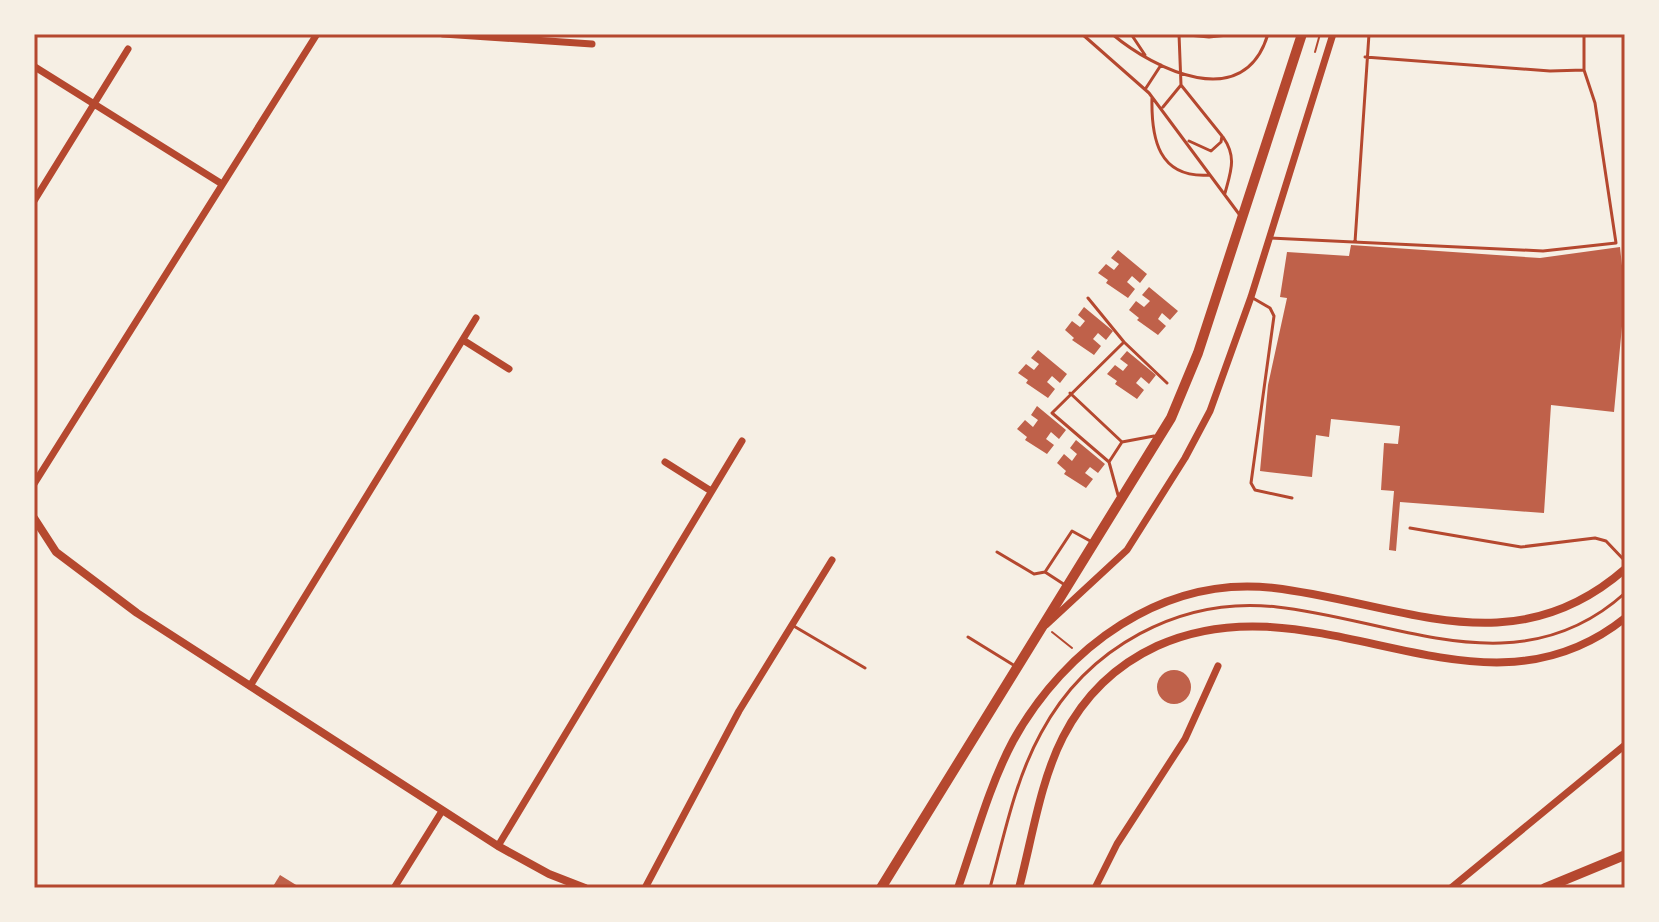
<svg xmlns="http://www.w3.org/2000/svg" width="1659" height="922" viewBox="0 0 1659 922" font-family="'Alegreya Sans',sans-serif">
<style>
.building{fill:#bf614a}
.lines{fill:none;stroke-linecap:round;stroke-linejoin:round}
.path{stroke:#b5482f;stroke-width:2}
.service{stroke:#b5482f;stroke-width:3}
.minor{stroke:#b5482f;stroke-width:7}
.tertiary{stroke:#b5482f;stroke-width:8}
.primary{stroke:#b5482f;stroke-width:10}
.neatline{fill:none;stroke:#b5482f;stroke-width:3}
</style>
<rect width="100%" height="100%" fill="#f6efe4"/>
<path class="building" d="M1351,245L1540,258L1620,247L1625,294L1614,412L1551,405L1544,513L1400,502L1396,551L1389,550L1394,491L1381,490L1384,443L1398,444L1400,426L1331,419L1329,437L1316,435L1312,477L1260,471L1268,385L1287,298L1280,297L1287,252L1349,256Z
M1118,250L1147,274L1140,283L1132,276L1127,282L1135,289L1128,298L1106,283L1108,280L1098,273L1106,264L1114,270L1119,264L1111,258Z
M1149,287L1178,311L1170,320L1162,313L1158,319L1166,326L1158,335L1137,320L1139,318L1129,310L1136,301L1144,307L1150,301L1142,295Z
M1084,307L1113,331L1106,340L1098,333L1093,339L1101,346L1094,355L1072,340L1074,338L1065,330L1072,321L1080,327L1085,321L1078,315Z
M1038,350L1067,374L1060,383L1052,376L1047,382L1055,389L1048,398L1026,383L1028,380L1018,373L1026,364L1034,370L1039,364L1031,358Z
M1127,351L1156,375L1149,384L1141,377L1136,383L1144,390L1137,399L1115,384L1117,381L1107,374L1115,365L1123,371L1128,365L1120,359Z
M1037,406L1066,430L1059,439L1051,432L1046,439L1054,445L1047,454L1025,440L1027,437L1017,429L1025,420L1033,427L1038,420L1031,415Z
M1076,440L1105,464L1098,473L1090,467L1085,473L1093,479L1086,488L1064,474L1066,471L1057,463L1064,454L1072,461L1077,454L1070,448Z
M1157 687a17 17 0 1 1 34 0a17 17 0 1 1-34 0Z
M280,875L301,888H272Z"/>
<g class="lines">
<path class="path" d="M1315,52L1320,34
M1052,632L1072,648"/>
<path class="service" d="M1082,34L1149,93L1239,214
M1112,34C1155,70 1244,114 1268,34
M1131,34L1145,55
M1178,34L1209,37L1237,34
M1365,57L1550,71L1584,70
M1181,85L1222,136L1221,142L1211,151L1189,141
M1146,88L1161,65
M1152,97C1151,138 1158,179 1210,175
M1163,107L1181,85L1179,34
M1223,137C1237,157 1231,171 1225,193
M1270,238L1543,251L1616,243L1595,103L1584,70V34
M1355,242L1369,34
M1251,297L1270,308L1274,316L1251,483L1255,490L1292,498
M1088,298L1124,342L1052,413L1109,462L1118,495
M1124,342L1167,383
M1070,393L1122,442L1154,436
M1109,462L1122,442
M1410,528L1521,547L1595,538L1606,541L1625,561
M997,552L1034,574L1045,572
M1065,585L1045,572L1072,531L1092,542
M792,625L865,668
M968,637L1015,666
M990,888C1004,836 1015,780 1041,733C1087,647 1180,596 1277,607C1397,620 1519,689 1625,593"/>
<path class="minor" d="M443,34L592,44
M35,67L222,184
M34,201L128,49
M463,340L509,369
M665,462L711,491
M34,484L317,34
M1046,625L1127,550L1185,458L1210,411L1251,297L1333,34
M250,686L476,318
M498,846L742,441
M394,888L442,811
M645,888L739,711L832,560
M1095,888L1117,844L1185,739L1218,666
M1451,888L1625,745"/>
<path class="tertiary" d="M34,518L56,552L137,613L498,846L549,874L585,888
M958,888C975,839 989,786 1013,741C1065,647 1163,575 1274,588C1401,603 1512,668 1625,569
M1019,888C1032,839 1040,782 1063,737C1084,696 1116,665 1157,646C1317,573 1478,736 1625,618"/>
<path class="primary" d="M881,888L1171,418L1198,353L1302,34
M1545,888L1625,855"/>
</g>
<rect width="1659" height="922" fill="none" stroke="#f6efe4" stroke-width="72"/>
<rect x="36" y="36" width="1587" height="850" class="neatline"/>
</svg>
